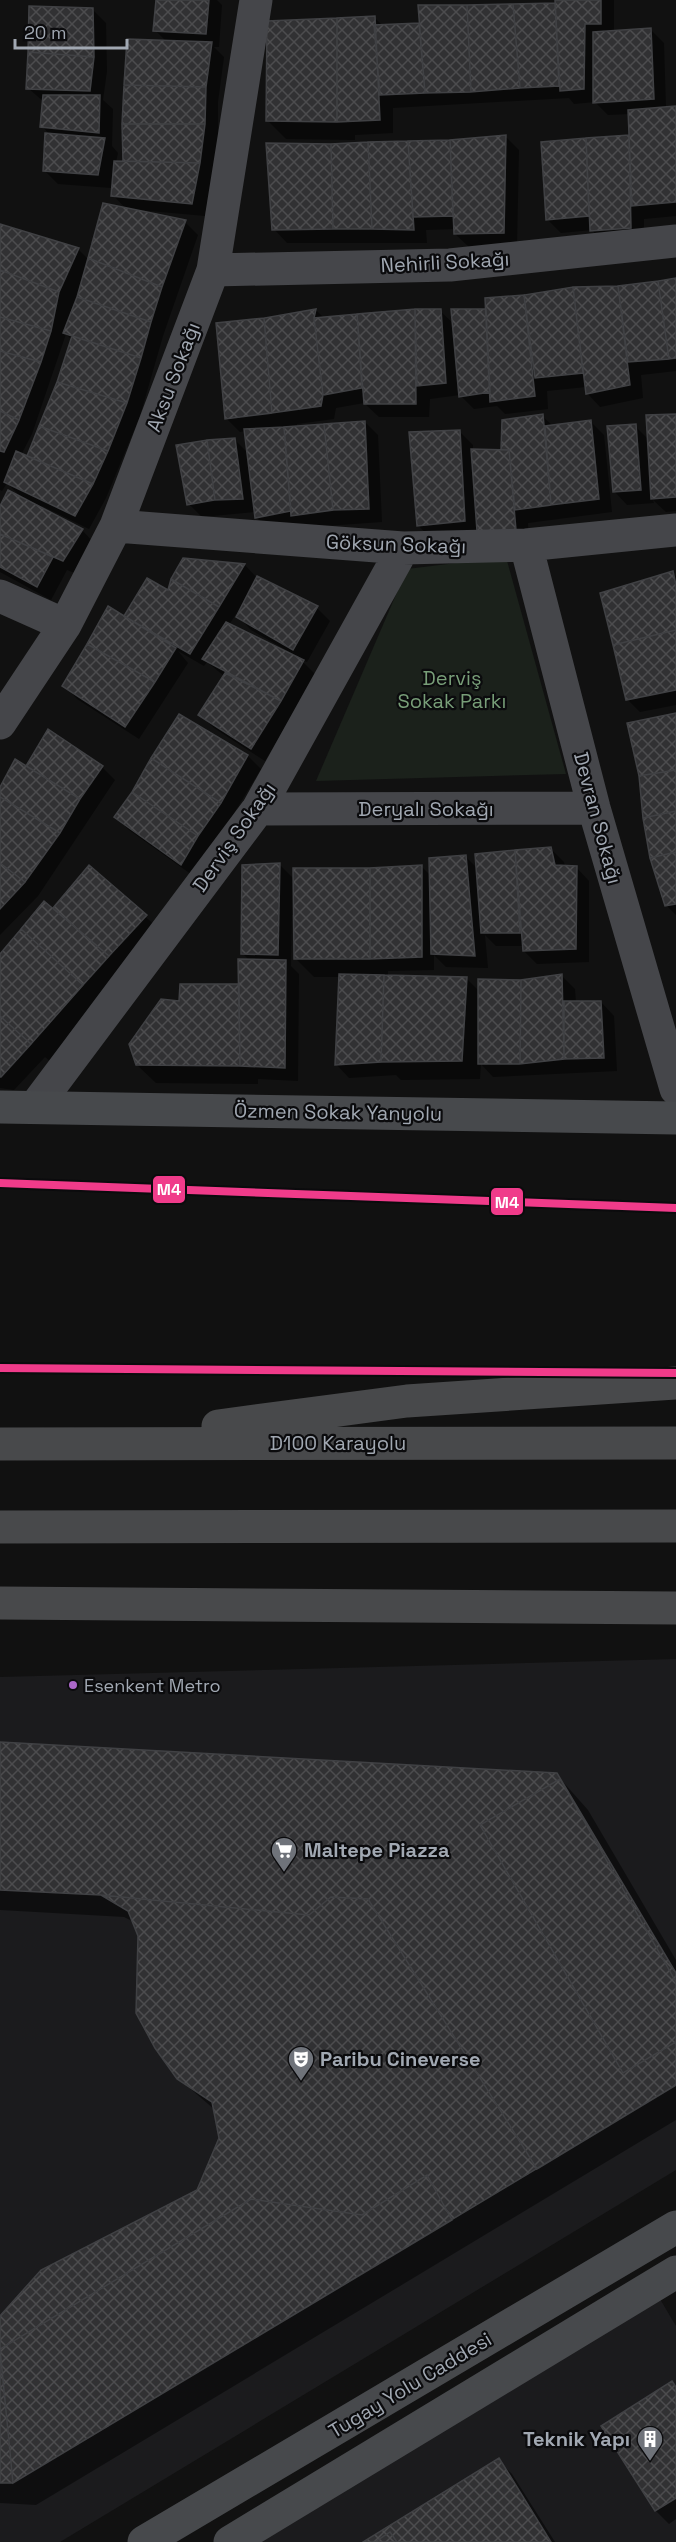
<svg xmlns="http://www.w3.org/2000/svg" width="676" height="2542" viewBox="0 0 676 2542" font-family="'Space Grotesk',sans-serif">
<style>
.built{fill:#1b1b1d}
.park{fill:#1b211b}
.shadow{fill:#0007;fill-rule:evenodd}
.building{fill:url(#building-cross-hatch);stroke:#404144;stroke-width:1.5}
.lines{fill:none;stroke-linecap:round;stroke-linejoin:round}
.minor{stroke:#45464a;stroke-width:33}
.major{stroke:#47494c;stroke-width:33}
.highway{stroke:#48494b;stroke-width:33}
.metro-1-casing{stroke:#0b0b0d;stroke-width:12}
.metro-1{stroke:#f03b8a;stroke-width:8}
.bus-dot{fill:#ac68c9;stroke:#0b0b0d;stroke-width:2}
.labels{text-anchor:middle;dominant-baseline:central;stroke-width:4.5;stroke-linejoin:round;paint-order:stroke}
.bus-label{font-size:18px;fill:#a1a8b2;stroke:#0b0b0d;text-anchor:start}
.street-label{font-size:20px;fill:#a1a8b2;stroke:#0b0b0d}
.park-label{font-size:20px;fill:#789e78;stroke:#0b0b0d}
.poi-label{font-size:20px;font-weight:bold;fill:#a1a8b2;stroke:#0b0b0d;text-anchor:start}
.line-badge{stroke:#0b0b0d;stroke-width:2}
.badge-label{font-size:16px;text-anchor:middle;font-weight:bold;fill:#fff}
</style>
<defs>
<pattern id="building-cross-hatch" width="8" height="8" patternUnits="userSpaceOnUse" patternTransform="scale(1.5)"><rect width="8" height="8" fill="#313133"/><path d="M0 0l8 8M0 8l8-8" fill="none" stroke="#4c4c4e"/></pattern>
</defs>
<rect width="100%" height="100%" fill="#111"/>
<path class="built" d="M676,1659V2170L60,2542H0V1677Z
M657,2294L676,2326V2542H255Z"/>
<path class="park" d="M506,557L566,774L316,781L407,569Z"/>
<path class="shadow" d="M157,0H217L222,5L219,47H214L224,57L218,102V139L205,216L139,210V212L185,222L198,235L163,336L140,416L106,498L89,529L42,506L41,508L82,530L95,544L77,574L67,570L51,600L0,572V509L21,497L7,483L2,491L0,490V226L78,249L89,260L127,210L113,195L114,181L111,188L58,184L45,171L50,135L42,126L44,102L28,88L92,9L106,23L107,71L103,100L113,109L112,146L118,153L116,162L125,163L124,124L167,42L155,30ZM66,334L72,340L28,458L21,455L32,434Z
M556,0H614V32L650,29L664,43L666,108H676V216L644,219V241L605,244L592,230L561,233L547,219L542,144L631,137L630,114L608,115L595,102L574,104L569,98L393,108V133L355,135V140L286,139L267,120L375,18L383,26L421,24L420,6L557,4Z
M506,137L519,150L517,246L469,247L455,234V229L426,230L427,243H287L274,229L368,144Z
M676,279V371L641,375L643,398L600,407L587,393L586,387L547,391L548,409L505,414L497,406L474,409L460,395L430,399L429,417H379L364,403L336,408L334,419L297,424V427L365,422L378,435L382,522L269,530L256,517L255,512L202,517L189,504L235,440L248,453L246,431L240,432L227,419L218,324L316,310L324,318L440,311L454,324L487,310L486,299Z
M676,415V511L666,512L653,500L654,503L627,505L614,491L635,426L649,440Z
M542,416L553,426L591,422L604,435L612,512L528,523L529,543L478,533L431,539L418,525L460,432L473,445V451L502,452Z
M184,559L245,565L256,577L317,608L330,621L307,662L301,660L316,675L265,761L214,728L200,715L224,676L207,662L204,666L178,651L188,663L139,739L77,699L64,685L124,618L169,592ZM236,614L251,630L295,655L294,657L229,625Z
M673,573L676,576V705L640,712L627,699Z
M676,715V915L666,905Z
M179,716L248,756L261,769L195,877L129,830L116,817Z
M102,767L115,780L38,896L0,935V788L27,768Z
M551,849L564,862L565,867H576L589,881V962L537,964L524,951L523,946H496L485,935L488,968L446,967L434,955V970L388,971V977L466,978L480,992L521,981L562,976L575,989L576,1003L601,1002L614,1016L617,1071L493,1077L481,1064L480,1079L401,1080L396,1075L349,1078L336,1064L340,977H314L295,958V915H292L291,966L299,974L298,1081L258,1079V1084L156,1083L137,1065L180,1003L238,985L250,961L242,953L280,865L295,880L370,869L421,866L431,876L466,857L478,869L477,855Z
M90,867L159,929L51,1062L45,1057L14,1090L0,1088V956L53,910ZM35,940L84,984L82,987L33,942Z
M0,1743L556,1774L588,1810L676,1960V2120L36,2505L0,2503V2318L198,2192L221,2138L215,2110L178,2078L134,1922L124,1917L0,1910Z
M676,2387V2519L669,2524L656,2511L603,2427Z
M498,2460L512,2474L555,2542H366Z"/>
<path class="building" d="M156,0H209L206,34L153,31Z
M555,0H601V24H585L584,89L560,91Z
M555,3L559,86L520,88L513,4Z
M513,4L520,88L471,92L467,5Z
M418,5H467L471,92L425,93Z
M29,6L93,8L94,57L28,52Z
M375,16L380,120L337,122V18Z
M337,18V122L266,121L267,21Z
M419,23L425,93L380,95L374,25Z
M651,28L654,99L593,103V32Z
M127,39L212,42L206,87L124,85Z
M28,52L94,57L90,91L26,89Z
M124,85L206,87L205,124H122Z
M43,95H100L99,133L40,127Z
M676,106V202L632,206L628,110Z
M122,124H205L200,163L123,161Z
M45,133L105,138L98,175L43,171Z
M506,135L504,233L454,234L450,140Z
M629,135L631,228L590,231L586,138Z
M586,138L589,216L546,220L541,142Z
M450,140L453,216L413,217L408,141Z
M408,141L414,230L372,229L368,142Z
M368,142L372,229H333L331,144Z
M266,143L331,144L333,229L272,230Z
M114,161L200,163L192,204L111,196Z
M103,203L186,220L162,287L88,258Z
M0,224L79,248L59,292L0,270Z
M88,258L162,287L151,322L77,297Z
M0,270L59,292L51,331L0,317Z
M676,278V358L669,359L658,281Z
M658,281L669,359L628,362L618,286Z
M618,286L630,385L586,394L573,287Z
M573,287L583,373L535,378L524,295Z
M524,295L535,396L490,402L485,298Z
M77,297L151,322L141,358L63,333Z
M316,309L314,318L323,395L321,406L272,413L264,318Z
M415,309H441L446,383L417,386Z
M415,309L416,404H364L357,314Z
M451,309H486L490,392L459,397Z
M357,314L362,388L323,395L314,318Z
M0,317L51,331L41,362L0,351Z
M264,318L272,413L225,419L216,323Z
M72,336L141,358L127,403L57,382Z
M0,351L41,362L19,420L0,411Z
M57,382L127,403L108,451L39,426Z
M0,411L19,420L4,452L0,451Z
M543,414L551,505L515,510L509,450H501L502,420Z
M676,414V497L651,499L646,415Z
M591,420L599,499L551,505L545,426Z
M365,421L369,509L333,510L324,424Z
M324,424L333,510L291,516L284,427Z
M636,424L641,490L613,492L607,426Z
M39,426L108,451L93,484L27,456Z
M284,427L291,511L255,518L244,429Z
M460,430L465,521L417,526L409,432Z
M235,438L243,499L215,500L207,440Z
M207,440L215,500L187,505L176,445Z
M471,449L509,450L516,530L477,531Z
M16,451L93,484L75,516L4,482Z
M8,490L83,529L63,561L0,534V506Z
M0,534L53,557L37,587L0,567Z
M183,558L245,564L219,607L171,579Z
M673,571L676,585V630L613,645L600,593Z
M257,576L318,606L293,650L236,617Z
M147,578L168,590L171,579L219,607L190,654L124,616Z
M108,606L176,648L155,682L87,644Z
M226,622L304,660L281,701L202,659Z
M676,630V690L626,700L613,645Z
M87,644L155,682L125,727L62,686Z
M225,673L281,701L251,749L198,715Z
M676,713V770L639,776L627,723Z
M179,714L248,755L221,803L151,758Z
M48,729L103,766L80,799L26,766Z
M151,758L221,803L198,836L132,792Z
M15,759L80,799L60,833L0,797V787Z
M676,770V811L643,818L639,776Z
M132,792L198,836L181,865L114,817Z
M0,797L60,833L25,882L0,863Z
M676,811V852L650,858L643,818Z
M551,847L555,865L577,866L576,949L523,951L515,850Z
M515,850L520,933H481L475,854Z
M676,852V904L665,906L650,858Z
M466,855L475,956L431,954L429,858Z
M0,863L25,882L0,909Z
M280,863L278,955L241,954L242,865Z
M89,865L147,915L109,956L53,908Z
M422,865V957L370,959V868Z
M293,868H370V959H294Z
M44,901L109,956L83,985L21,929Z
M21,929L83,985L31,1044L0,1016V954Z
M238,959L286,960L285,1068L240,1066Z
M339,974L384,975L381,1062L335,1065Z
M562,974L564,1059L520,1064L521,980Z
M384,975L467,977L462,1061L381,1062Z
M478,979L521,980L520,1064H478Z
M180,984H239L240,1066L136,1065L129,1044L161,999L179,1001Z
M564,1001H601L604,1058L564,1059Z
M0,1016L31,1044L1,1077H0Z
M0,1742L557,1773L676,1973V2085L13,2483H0V2316L41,2270L197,2190L219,2138L212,2102L177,2079L155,2048L136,2013L138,1936L128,1911L101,1895L0,1890Z
M0,1742L557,1773L676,1973V2085L537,2169L368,1899L331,1897L309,1915L101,1895L0,1890Z
M560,1779L676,1982V2042L623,2073L480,1825Z
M427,2175L452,2220L13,2483L0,2349L251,2199L362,2215Z
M672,2381L676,2387V2498L655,2511L601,2426Z
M499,2458L551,2542H363Z
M390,2532L397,2542H375Z"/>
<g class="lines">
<path class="minor" d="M213,270L450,265L676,241
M116,526L403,548L526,545L676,530
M526,545L594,808L676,1089
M0,596L65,625
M0,723L65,625L116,526L213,270L256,0
M258,809L594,808
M35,1107L258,809L403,548"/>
<path class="major" d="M0,1107L676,1118
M144,2542L676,2227
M230,2542L676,2272"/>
<path class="highway" d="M218,1426L407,1401L676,1383
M0,1444L676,1443
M0,1527L676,1526
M0,1603L676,1608"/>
<g class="metro-1-casing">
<path id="metro-1" d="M0,1183L676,1208
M0,1368L676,1373"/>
</g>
<use href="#metro-1" class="metro-1"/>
</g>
<defs>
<g id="supermarket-pin" transform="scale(1.35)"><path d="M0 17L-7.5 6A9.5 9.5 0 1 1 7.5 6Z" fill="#6f737a" stroke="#0b0b0d"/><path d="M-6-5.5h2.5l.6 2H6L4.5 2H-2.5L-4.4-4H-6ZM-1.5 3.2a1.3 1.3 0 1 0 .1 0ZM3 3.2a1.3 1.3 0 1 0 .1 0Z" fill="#fff"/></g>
<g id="theatre-pin" transform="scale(1.35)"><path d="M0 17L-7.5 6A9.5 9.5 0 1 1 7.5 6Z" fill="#6f737a" stroke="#0b0b0d"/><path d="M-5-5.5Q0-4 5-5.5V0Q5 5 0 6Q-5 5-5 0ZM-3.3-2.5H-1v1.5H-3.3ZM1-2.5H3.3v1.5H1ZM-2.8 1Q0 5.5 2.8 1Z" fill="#fff"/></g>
<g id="building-pin" transform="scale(1.35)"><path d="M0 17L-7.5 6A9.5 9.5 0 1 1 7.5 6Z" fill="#6f737a" stroke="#0b0b0d"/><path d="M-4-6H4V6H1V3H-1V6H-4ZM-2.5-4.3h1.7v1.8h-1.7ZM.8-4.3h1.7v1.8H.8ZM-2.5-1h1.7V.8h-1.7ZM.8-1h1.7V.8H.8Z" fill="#fff"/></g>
</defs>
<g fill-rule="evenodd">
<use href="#supermarket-pin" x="284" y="1850"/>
<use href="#theatre-pin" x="301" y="2059"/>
<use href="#building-pin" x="650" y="2439"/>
</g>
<circle class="bus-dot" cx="73" cy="1685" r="5"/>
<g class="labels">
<g class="bus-label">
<text x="84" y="1685">Esenkent Metro</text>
</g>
<g class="street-label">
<text transform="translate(445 262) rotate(-3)">Nehirli Sokağı</text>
<text transform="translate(173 377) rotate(-69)">Aksu Sokağı</text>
<text transform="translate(396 544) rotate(2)">Göksun Sokağı</text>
<text x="426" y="809">Deryalı Sokağı</text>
<text transform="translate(598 818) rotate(75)">Devran Sokağı</text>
<text transform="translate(234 837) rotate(-55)">Derviş Sokağı</text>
<text transform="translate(338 1112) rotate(1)">Özmen Sokak Yanyolu</text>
<text x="338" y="1443">D100 Karayolu</text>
<text transform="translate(410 2385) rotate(-31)">Tugay Yolu Caddesi</text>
</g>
<g class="park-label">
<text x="452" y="678">Derviş<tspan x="452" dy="23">Sokak Parkı</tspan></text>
</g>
<g class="poi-label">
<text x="304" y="1850">Maltepe Piazza</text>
<text x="320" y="2059">Paribu Cineverse</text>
<text x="630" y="2439" text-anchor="end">Teknik Yapı</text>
</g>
</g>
<g class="line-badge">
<rect x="152" y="1175" width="34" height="29" rx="6" fill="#f03b8a"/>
<rect x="490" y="1187" width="34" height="29" rx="6" fill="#f03b8a"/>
</g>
<g class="badge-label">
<text x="169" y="1195">M4</text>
<text x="507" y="1208">M4</text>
</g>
<path d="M15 39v9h112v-9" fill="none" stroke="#a1a8b2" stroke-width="3"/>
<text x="24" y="39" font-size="18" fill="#a1a8b2" stroke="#0b0b0d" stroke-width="4.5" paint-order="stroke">20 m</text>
</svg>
